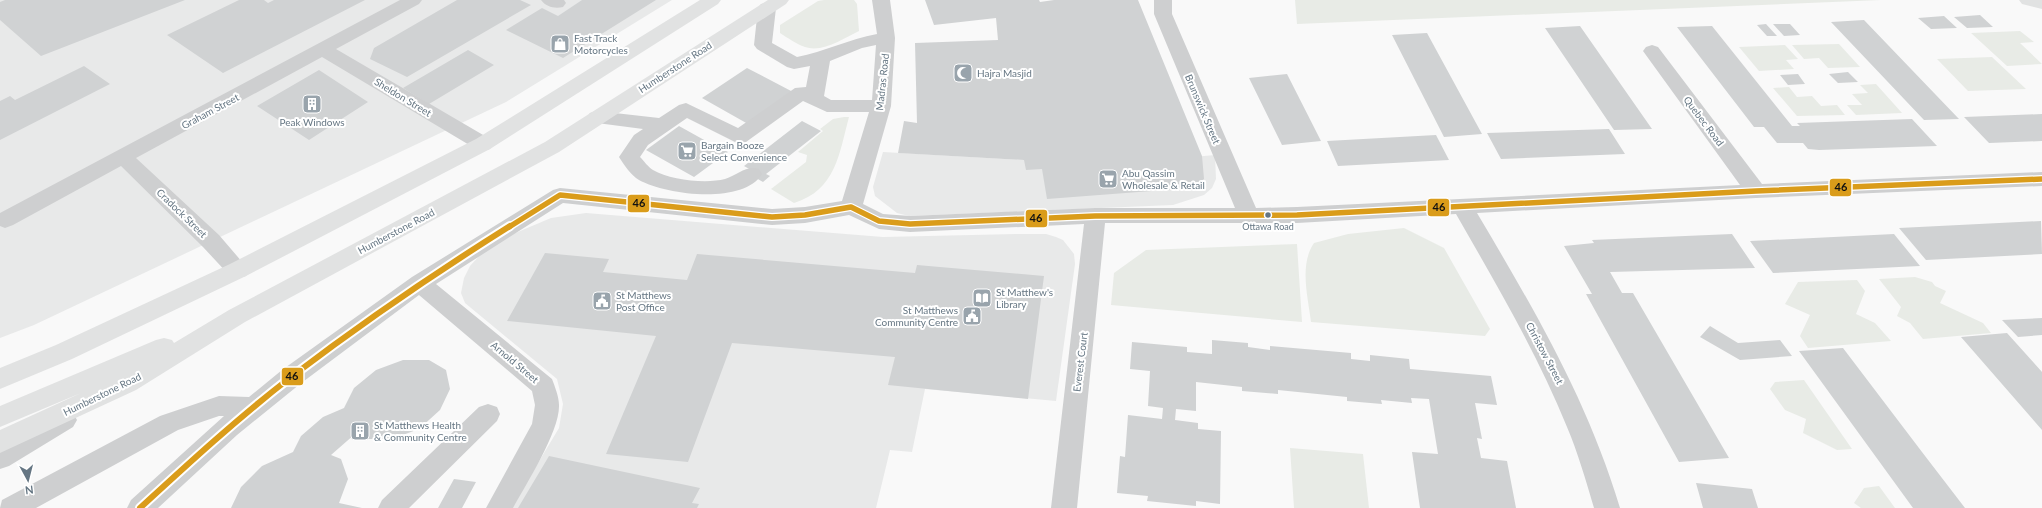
<svg xmlns="http://www.w3.org/2000/svg" width="2042" height="508" viewBox="0 0 2042 508" font-family="Lato,sans-serif">
<style>
.built{fill:#e8e9e9}
.green{fill:#e8ebe6}
.building{fill:#d0d2d3}
.lines{fill:none;stroke-linecap:round;stroke-linejoin:round}
.minor{fill:#cecfd0;fill-rule:evenodd}
.major{fill:#e1e2e2;fill-rule:evenodd}
.bus-1-far1-casing{stroke:#fff;stroke-width:8}
.bus-1-casing{stroke:#fff;stroke-width:10}
.bus-1-far1{stroke:#da9c1a;stroke-width:5.5}
.bus-1{stroke:#da9c1a;stroke-width:6}
.bus-dot{fill:#657683;stroke:#fff;stroke-width:1.5}
.labels{text-anchor:middle;dominant-baseline:central;stroke-width:4;stroke-linejoin:round;paint-order:stroke}
.bus-label{font-size:9px;fill:#657683;stroke:#fff}
.poi-label{font-size:10px;fill:#657683;stroke:#fff;text-anchor:start}
.street-label{font-size:10px;fill:#657683;stroke:#fff}
.line-badge{stroke:#fff;stroke-width:1.5}
.pale-badge-label{font-size:11px;text-anchor:middle;font-weight:bold;fill:#111}
</style>
<rect width="100%" height="100%" fill="#f9f9f9"/>
<path class="built" d="M0,0H672L506,102L34,325L0,338Z
M883,152L1024,160L1182,158L1215,155L1216,179L1212,188L1204,195L1173,205L909,216L897,213L875,196L873,187Z
M586,213L883,237L1016,234H1046L1056,237L1063,240L1074,254L1075,264L1056,401L925,389L912,452L890,450L876,508H511L559,428L563,404L557,379L465,303L461,293L464,278L470,266L481,254L513,234L551,218Z"/>
<path class="green" d="M824,0H854L857,4L859,31C844,38 823,53 805,47C796,44 788,38 780,33V25L818,1Z
M1295,0H1881L1297,24Z
M2020,31L2034,42L2020,43L2042,64L2007,66L1971,33Z
M1839,44L1860,67L1828,68L1819,58L1804,59L1792,45Z
M1785,45L1798,59L1786,60L1794,69L1759,71L1739,47Z
M1992,57L2026,89L1968,91L1937,59Z
M1876,84L1902,113L1856,115L1847,105H1862L1852,94L1868,93L1860,85Z
M1789,87L1797,97L1812,96L1821,106L1837,105L1845,115L1797,116L1773,88Z
M844,117H849C839,154 836,190 794,203L771,189L806,162L807,155L798,152L823,131L820,129L833,119Z
M1404,228L1444,248L1490,329L1485,336L1311,322C1308,297 1299,265 1314,243L1348,234Z
M1297,244L1302,322L1111,305L1114,273L1146,250Z
M1915,277L1932,282L1935,286L1946,291L1940,303L1983,323L1991,333L1923,339L1910,323L1897,316L1901,307L1879,279Z
M1857,280L1865,291L1856,314L1875,323L1891,341L1808,348L1800,336L1810,315L1785,304L1798,282Z
M1804,380L1852,449L1837,450L1803,433L1806,419L1785,410L1770,389L1775,382Z
M1290,448L1363,454L1369,508H1294Z
M1879,486L1895,508H1861L1854,503L1864,488Z"/>
<path class="building" d="M5,0H185L41,56L0,20V2Z
M239,0H264L268,3L274,0H365L223,73L167,35Z
M457,0H520L531,5L407,77L370,59L374,48Z
M582,0H656L563,58L506,30L542,8L558,16Z
M925,0H1039L1040,2L1054,0H1138L1202,156L1204,179L1191,188L1047,199L1042,169L1026,170L1024,160L898,153L904,121L917,123L915,43L998,40L996,18L934,25Z
M1980,15L1993,27L1967,28L1954,17Z
M1944,16L1957,28L1931,29L1918,18Z
M1864,20L1959,119L1924,120L1831,22Z
M1766,24L1777,36H1767L1757,25Z
M1773,24H1790L1800,35L1784,36Z
M1580,26L1652,129L1614,130L1545,28Z
M1712,26L1792,126H1800L1797,123L1912,119L1937,146L1819,150L1808,149L1803,143H1777L1764,127H1754L1677,27Z
M1427,33L1482,134L1444,137L1392,35Z
M468,50L494,65L429,104L403,88Z
M84,66L110,84L0,140V101L10,96L15,100Z
M747,68L793,92L748,124L702,98Z
M319,70L368,102L309,140L257,106Z
M1848,72L1858,82L1838,83L1829,74Z
M1287,74L1321,141L1282,145L1249,78Z
M1798,74L1805,84L1788,85L1780,75Z
M2042,114V141L1989,143L1964,117Z
M802,121L821,131L766,174L770,176L763,182L756,178L760,175L744,166Z
M679,126L706,141L728,152L694,177L646,150Z
M1609,129L1625,154L1501,159L1487,133Z
M1436,135L1449,160L1338,166L1327,141Z
M2041,221L2042,254L1926,260L1899,228Z
M1732,234L1755,268L1610,272L1622,293H1633L1729,458L1679,462L1586,294H1592L1564,246L1594,243L1592,240Z
M1894,234L1920,266L1773,273L1750,241Z
M545,253L609,259L603,272L687,280L697,254L915,273L917,265L1044,276L1028,399L888,385L895,357L732,343L688,462L606,454L656,336L507,321Z
M2042,318V335L2018,337L2002,320Z
M1710,326L1738,343L1780,340L1792,356L1740,360L1700,337Z
M2007,333L2042,372V430L1961,337Z
M1212,340L1248,343V347L1270,350V346L1351,353V359L1370,361V355L1409,359L1410,369L1491,376L1497,405L1475,403L1482,439L1477,438L1481,458L1507,461L1516,508H1420L1412,452L1438,454L1429,399L1411,398L1412,403L1381,400L1382,404L1347,401V397L1278,390V394L1242,391V387L1196,382V411L1176,409L1175,420L1198,423V429L1221,431L1220,504L1196,501V506L1147,501L1148,496L1117,493L1120,456L1125,457L1128,415L1162,419L1163,408L1148,406L1150,371L1130,369L1132,342L1187,347V352L1212,354Z
M1843,348L1922,452L1965,508H1913L1799,351Z
M403,360H429L446,370L450,389L440,410L419,429L392,439H363L355,434L331,455L341,459L348,479L339,503L362,508H231L241,487L262,466L293,452L301,436L323,417L344,408L354,388L376,370Z
M549,456L700,488L692,503L699,504L697,508H518Z
M454,479L476,482L462,508H438Z
M1696,483L1752,489L1758,508H1703Z"/>
<g class="lines">
<path class="minor" d="M400,0H422L419,4L336,49L490,139L493,144L490,149L483,151L476,149L322,57L136,158L219,235L249,270L246,276L238,278L230,276L203,247L121,166L13,225L5,228L0,226V213Z
M541,0H564L566,3L563,7C555,9 546,7 541,0Z
M872,0H890L895,38L891,106L863,204L883,214L910,216L1095,208H1235L1154,14V0H1172V14L1256,208L1297,207L1740,185L1643,51L1646,47L1652,45L1658,47L1762,184L2042,172V186L1756,198L1477,213C1535,311 1587,399 1620,508H1594C1586,481 1578,453 1567,427C1537,353 1496,284 1456,214L1297,223H1105L1077,508H1051L1084,224L910,232L879,229L849,215L805,223L772,225L563,203L436,284L552,379C555,387 559,397 559,405C560,431 526,484 513,508H486L532,424L535,405L532,391L419,295L300,384L237,435L158,508H127L131,500L224,416H219L178,430L36,508H0L2,500L160,416L219,396L249,397L282,370L412,277L553,190L560,188L772,209L805,207L842,201L869,112H827L803,101L746,142L739,144L687,118L648,145L640,157C644,161 648,167 653,170C670,180 706,184 725,179C738,175 746,165 759,169L762,174C743,205 666,195 639,180C631,175 624,165 619,157L634,135L643,129L597,123L590,121L587,117L590,113L597,111L659,118L679,105L686,103L738,128L795,88L806,87L810,66L794,69L787,67L757,49L754,45L758,8L761,4L767,3L773,4L776,8L772,43L797,57C824,52 849,39 877,34ZM876,45L872,100H831L824,96L830,61L862,48Z
M488,404L497,407L500,414L497,421L409,508H378L382,500L479,407Z
M64,410L73,413L77,420L73,427L9,466L0,469V445L55,413Z"/>
<path class="major" d="M700,0H721L718,4L490,149L246,276L72,359L0,389V368L56,345L230,264L476,139Z
M768,0H789L786,4L559,152L245,322L136,390L0,453V430L81,393L0,427V406L156,340L164,338L172,340L174,343L229,310L545,142Z
M2019,0H2042V9L2022,4Z"/>
<g class="bus-1-far1-casing">
<path id="bus-1-far1" d="M509,227L560,195L772,217L805,215L851,207L879,221L910,224L1095,216L1297,215L1756,191L2042,179"/>
</g>
<g class="bus-1-casing">
<path id="bus-1" d="M140,508C189,463 238,418 291,377C362,323 435,273 510,226"/>
</g>
<use href="#bus-1-far1" class="bus-1-far1"/>
<use href="#bus-1" class="bus-1"/>
</g>
<defs>
<g id="shop-square" transform="scale(1)"><rect x="-9" y="-9" width="18" height="18" rx="4" fill="#99a4ac" stroke="#fff"/><path d="M-5-2.5h2.3a2.7 3.5 0 0 1 5.4 0H5L5.5 6h-11ZM-1.5-2.5h3a1.5 2.3 0 0 0-3 0Z" fill="#fff"/></g>
<g id="mosque-square" transform="scale(1)"><rect x="-9" y="-9" width="18" height="18" rx="4" fill="#99a4ac" stroke="#fff"/><path d="M3.5-4.9A6 6 0 1 0 3.5 4.9A5 5 0 1 1 3.5-4.9Z" fill="#fff"/></g>
<g id="building-square" transform="scale(1)"><rect x="-9" y="-9" width="18" height="18" rx="4" fill="#99a4ac" stroke="#fff"/><path d="M-4-6H4V6H1V3H-1V6H-4ZM-2.5-4.3h1.7v1.8h-1.7ZM.8-4.3h1.7v1.8H.8ZM-2.5-1h1.7V.8h-1.7ZM.8-1h1.7V.8H.8Z" fill="#fff"/></g>
<g id="supermarket-square" transform="scale(1)"><rect x="-9" y="-9" width="18" height="18" rx="4" fill="#99a4ac" stroke="#fff"/><path d="M-6-5.5h2.5l.6 2H6L4.5 2H-2.5L-4.4-4H-6ZM-1.5 3.2a1.3 1.3 0 1 0 .1 0ZM3 3.2a1.3 1.3 0 1 0 .1 0Z" fill="#fff"/></g>
<g id="library-square" transform="scale(1)"><rect x="-9" y="-9" width="18" height="18" rx="4" fill="#99a4ac" stroke="#fff"/><path d="M-6-4Q-3-5.5-.7-3.5V5Q-3 3-6 4ZM6-4Q3-5.5 .7-3.5V5Q3 3 6 4Z" fill="#fff"/></g>
<g id="civic-square" transform="scale(1)"><rect x="-9" y="-9" width="18" height="18" rx="4" fill="#99a4ac" stroke="#fff"/><path d="M-.6-6.5H3V-4.5H.6V-3L4-1V1h2V6H-6V1h2V-1L-.6-3ZM-1.2 2.5V6h2.4V2.5Z" fill="#fff"/></g>
</defs>
<g fill-rule="evenodd">
<use href="#shop-square" x="560" y="44"/>
<use href="#mosque-square" x="963" y="73"/>
<use href="#building-square" x="312" y="104"/>
<use href="#supermarket-square" x="687" y="151"/>
<use href="#supermarket-square" x="1108" y="179"/>
<use href="#library-square" x="982" y="298"/>
<use href="#civic-square" x="602" y="301"/>
<use href="#civic-square" x="972" y="316"/>
<use href="#building-square" x="360" y="431"/>
</g>
<circle class="bus-dot" cx="1268" cy="215" r="3.5"/>
<g class="labels">
<g class="bus-label">
<text x="1268" y="226">Ottawa Road</text>
</g>
<g class="poi-label">
<text x="574" y="38">Fast Track<tspan x="574" dy="12">Motorcycles</tspan></text>
<text x="977" y="73">Hajra Masjid</text>
<text x="312" y="122" text-anchor="middle">Peak Windows</text>
<text x="701" y="145">Bargain Booze<tspan x="701" dy="12">Select Convenience</tspan></text>
<text x="1122" y="173">Abu Qassim<tspan x="1122" dy="12">Wholesale &amp; Retail</tspan></text>
<text x="996" y="292">St Matthew's<tspan x="996" dy="12">Library</tspan></text>
<text x="616" y="295">St Matthews<tspan x="616" dy="12">Post Office</tspan></text>
<text x="958" y="310" text-anchor="end">St Matthews<tspan x="958" dy="12">Community Centre</tspan></text>
<text x="374" y="425">St Matthews Health<tspan x="374" dy="12">&amp; Community Centre</tspan></text>
</g>
<g class="street-label">
<text transform="translate(675 67) rotate(-33)">Humberstone Road</text>
<text transform="translate(882 82) rotate(-84)">Madras Road</text>
<text transform="translate(403 97) rotate(31)">Sheldon Street</text>
<text transform="translate(1203 109) rotate(67)">Brunswick Street</text>
<text transform="translate(210 111) rotate(-28)">Graham Street</text>
<text transform="translate(1704 121) rotate(53)">Quebec Road</text>
<text transform="translate(182 213) rotate(44)">Cradock Street</text>
<text transform="translate(396 231) rotate(-28)">Humberstone Road</text>
<text transform="translate(1545 353) rotate(62)">Christow Street</text>
<text transform="translate(515 362) rotate(40)">Arnold Street</text>
<text transform="translate(1080 362) rotate(-83)">Everest Court</text>
<text transform="translate(102 394) rotate(-26)">Humberstone Road</text>
</g>
</g>
<g class="line-badge">
<rect x="1829" y="178" width="23" height="19" rx="4" fill="#da9c1a"/>
<rect x="627" y="194" width="23" height="19" rx="4" fill="#da9c1a"/>
<rect x="1427" y="198" width="23" height="19" rx="4" fill="#da9c1a"/>
<rect x="1025" y="209" width="23" height="19" rx="4" fill="#da9c1a"/>
<rect x="281" y="367" width="23" height="19" rx="4" fill="#da9c1a"/>
</g>
<g class="pale-badge-label">
<text x="1841" y="191">46</text>
<text x="639" y="207">46</text>
<text x="1439" y="211">46</text>
<text x="1036" y="222">46</text>
<text x="292" y="380">46</text>
</g>
<g transform="translate(28 480) rotate(173)" stroke="#ffffff" stroke-width="3" paint-order="stroke">
<path d="M0-3L7 15L0 10L-7 15Z" fill="#657683"/>
<text y="-6" font-size="11" font-weight="bold" text-anchor="middle" fill="#657683">N</text>
</g>
</svg>
